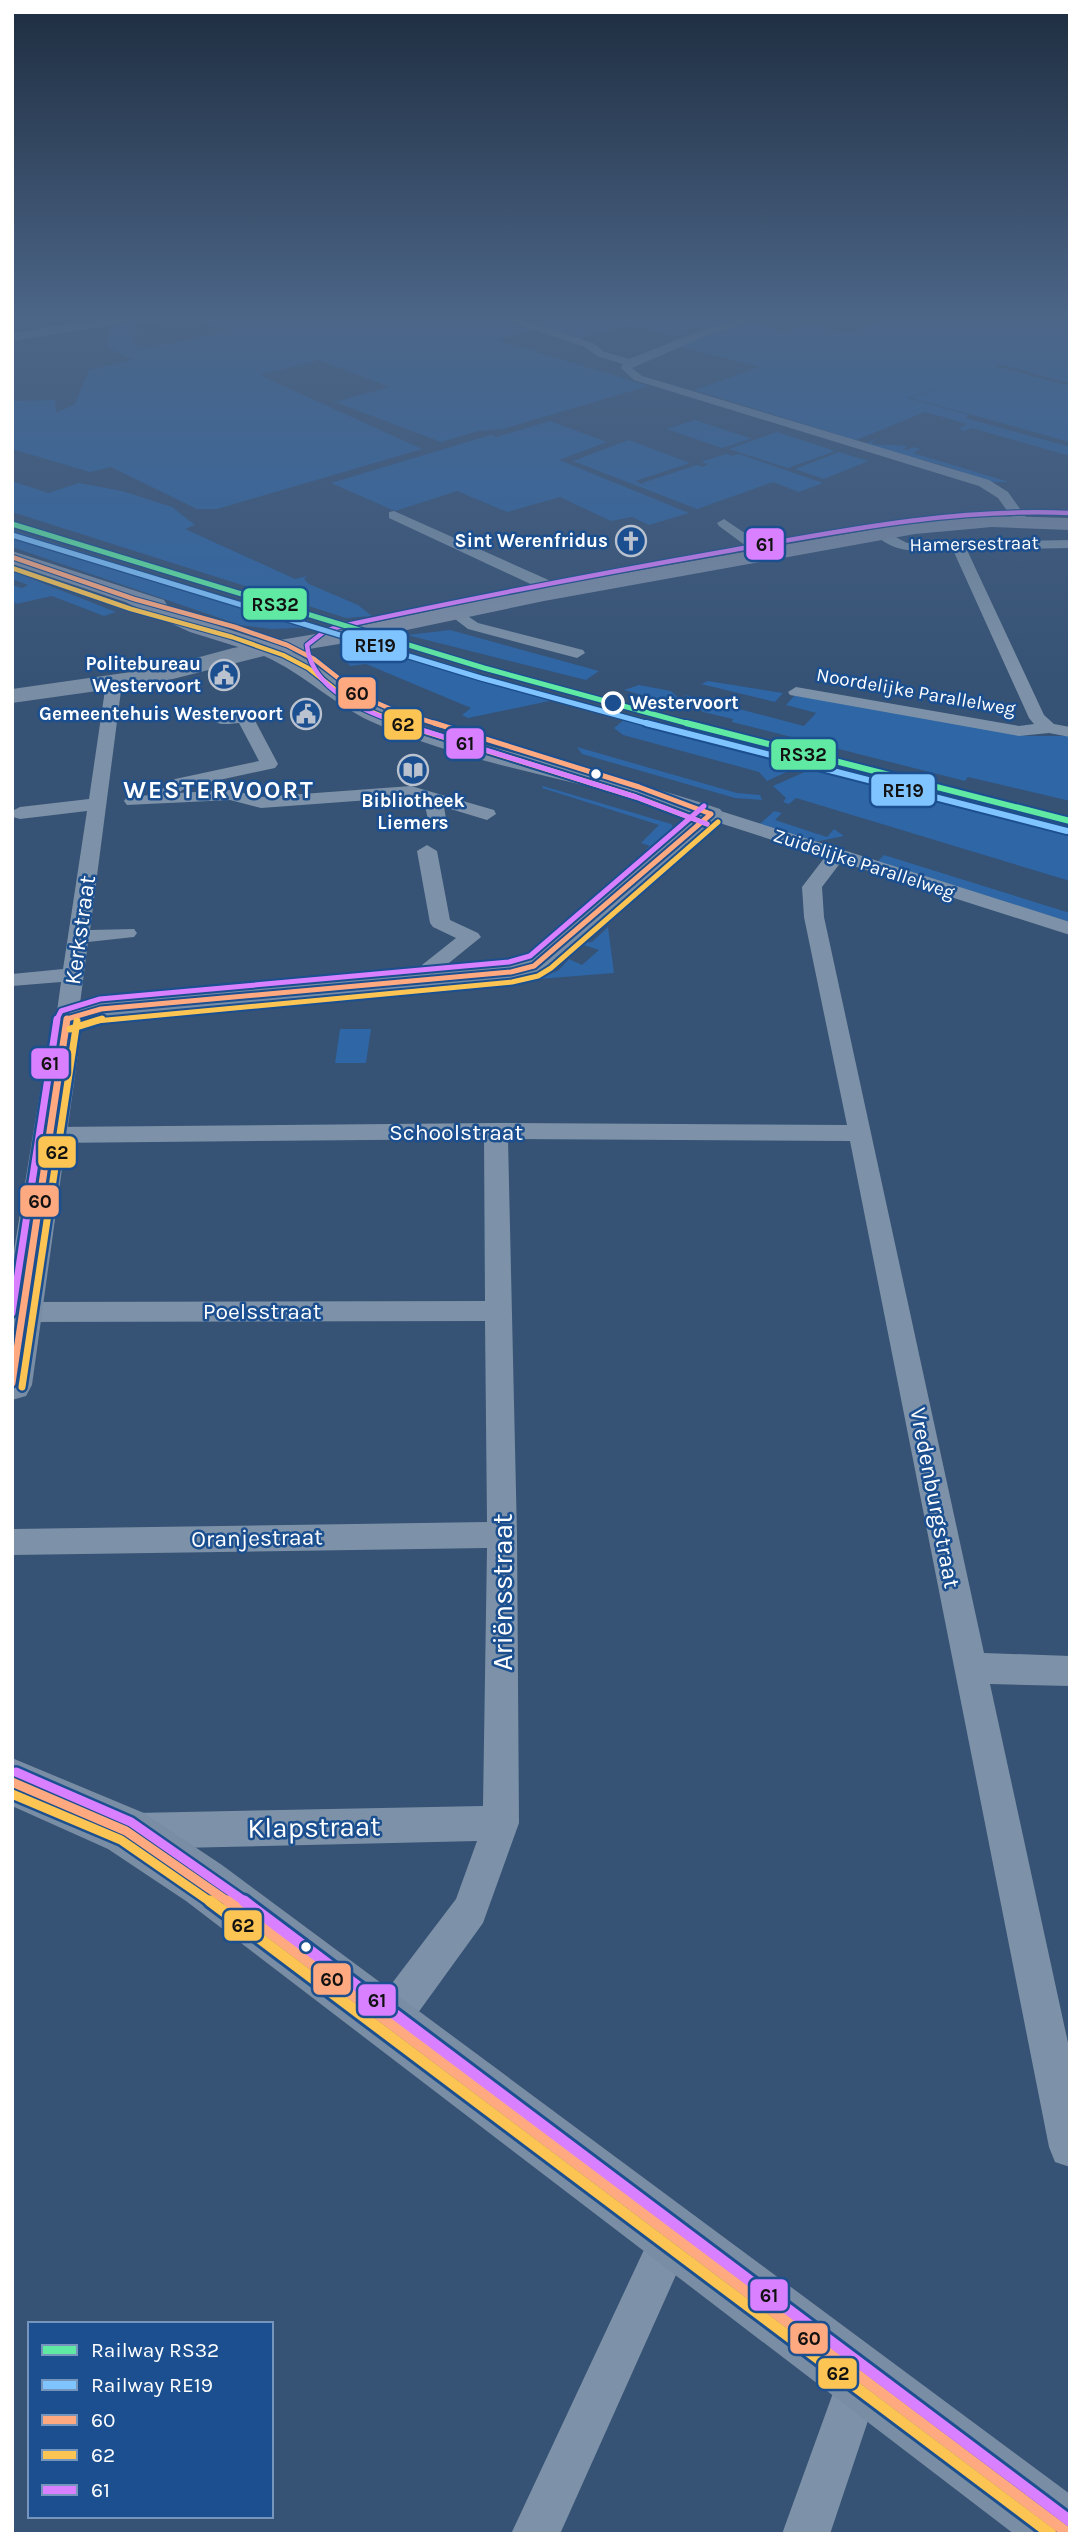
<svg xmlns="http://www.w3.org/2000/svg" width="1082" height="2546" viewBox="0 0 1082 2546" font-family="Karla,sans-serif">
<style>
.green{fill:#2f66a5}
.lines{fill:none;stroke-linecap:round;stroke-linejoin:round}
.street{fill:#7d92a8;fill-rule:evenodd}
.secondary{fill:#798da4;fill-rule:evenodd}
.primary{fill:#7d8ea7;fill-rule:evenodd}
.bus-1-far4-casing{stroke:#1b4f8f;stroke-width:7}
.bus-1-far3-casing{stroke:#1b4f8f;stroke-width:9}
.bus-1-far2-casing{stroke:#1b4f8f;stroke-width:12}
.bus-1-far1-casing{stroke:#1b4f8f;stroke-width:14}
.bus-1-casing{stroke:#1b4f8f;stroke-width:17}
.bus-2-far4-casing{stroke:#1b4f8f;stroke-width:7}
.bus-2-far3-casing{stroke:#1b4f8f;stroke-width:9}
.bus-2-far2-casing{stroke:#1b4f8f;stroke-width:12}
.bus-2-far1-casing{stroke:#1b4f8f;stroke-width:14}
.bus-2-casing{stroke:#1b4f8f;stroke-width:17}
.bus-3-far4-casing{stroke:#1b4f8f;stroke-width:7}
.bus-3-far3-casing{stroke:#1b4f8f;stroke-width:9}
.bus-3-far2-casing{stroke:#1b4f8f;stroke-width:12}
.bus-3-far1-casing{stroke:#1b4f8f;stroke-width:14}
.bus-3-casing{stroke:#1b4f8f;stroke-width:17}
.bus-1-far4{stroke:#ffa980;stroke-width:4.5}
.bus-1-far3{stroke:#ffa980;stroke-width:5}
.bus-1-far2{stroke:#ffa980;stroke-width:7}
.bus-1-far1{stroke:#ffa980;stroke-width:9}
.bus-1{stroke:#ffa980;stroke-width:11}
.bus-2-far4{stroke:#fcc553;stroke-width:4.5}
.bus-2-far3{stroke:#fcc553;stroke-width:5}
.bus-2-far2{stroke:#fcc553;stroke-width:7}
.bus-2-far1{stroke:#fcc553;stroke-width:9}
.bus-2{stroke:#fcc553;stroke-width:11}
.bus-3-far4{stroke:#d880ff;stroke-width:4.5}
.bus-3-far3{stroke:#d880ff;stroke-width:5}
.bus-3-far2{stroke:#d880ff;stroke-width:7}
.bus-3-far1{stroke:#d880ff;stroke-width:9}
.bus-3{stroke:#d880ff;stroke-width:11}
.rail-1-far1-casing{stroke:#1b4f8f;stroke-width:8}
.rail-1-casing{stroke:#1b4f8f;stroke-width:10}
.rail-2-far1-casing{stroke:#1b4f8f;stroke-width:8}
.rail-2-casing{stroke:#1b4f8f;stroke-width:10}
.rail-1-far1{stroke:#60e9a3;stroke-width:5}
.rail-1{stroke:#60e9a3;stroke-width:6}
.rail-2-far1{stroke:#80c4ff;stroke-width:5}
.rail-2{stroke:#80c4ff;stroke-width:6}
.stop-dot{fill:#1b4f8f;stroke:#fff;stroke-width:3.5}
.bus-dot{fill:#fff;stroke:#1b4f8f;stroke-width:2.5}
.labels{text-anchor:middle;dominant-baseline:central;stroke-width:5;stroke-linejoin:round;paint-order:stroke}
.far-poi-label{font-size:19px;font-weight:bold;fill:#fff;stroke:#1b4f8f;text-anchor:end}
.far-street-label{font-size:19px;fill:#fff;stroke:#1b4f8f}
.far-stop-label{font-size:19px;font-weight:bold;fill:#fff;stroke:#1b4f8f;text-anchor:start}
.street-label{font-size:23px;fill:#fff;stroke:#1b4f8f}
.far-district-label{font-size:24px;font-weight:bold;letter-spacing:2px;fill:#fff;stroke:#1b4f8f}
.near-street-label{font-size:28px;fill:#fff;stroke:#1b4f8f}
.line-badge{stroke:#1b4f8f;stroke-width:2.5}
.pale-badge-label{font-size:19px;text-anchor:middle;font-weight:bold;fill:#111}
</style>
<rect width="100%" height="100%" fill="#365274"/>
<path class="green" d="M148,318H179L133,325L142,333L131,334L136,339L131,341L141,349L228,332L195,318H498L534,330L497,340L648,386L503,429L478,431L441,442L335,402L390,387L319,360L259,375L422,449L217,509H197L111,467L90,472L12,449V401L55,400L56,413L75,404L89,370L133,360L107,347L111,327L106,325Z
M546,318H754L707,331L697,328L687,331L694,334L674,336L629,325L577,339L530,325L550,320Z
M893,318H1070V383L999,364L994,366L1070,386V442L911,398L962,378L908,398L969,415L965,418L1070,447V456L972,428L964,431L958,429L967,424L925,412L856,440L694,390L760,367L675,345L747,321L783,331L810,323L846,333Z
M695,420L750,438V439L722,448L667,429Z
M550,421L607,442L559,460L689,513L649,525L632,517L611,521L560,497L507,512L457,491L395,511L331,483L491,435L497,437Z
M777,432L835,451L788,468L729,449Z
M879,438L871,443C884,447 894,443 907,447L903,449L907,450L913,447L920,449L913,453L1009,482H991L942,465L863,445Z
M629,440L690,463L635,481L647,486L642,483L697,465L702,467L708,464L701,462L726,454L732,456L739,454L823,483L799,492L773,482L697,509L573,461Z
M839,452L868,461L824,479L795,469Z
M12,481L48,493L79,483L122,491L172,507L195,525L185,529L295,579L307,576L304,579L309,584L358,605L372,616L346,618L12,512Z
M12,530L293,618L295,621L302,620L323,627L271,629L240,625L12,547Z
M12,571L116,612L104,616L52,596L16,604L12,601V585L22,588L28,585L12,579Z
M450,630L599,671L586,680L407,635Z
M371,642L477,672L472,676L554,700L468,718L462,715L471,708L366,664L350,666L346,661L350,655L349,646Z
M708,681L783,693L775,702L701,684Z
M639,685L671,691L689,708L624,690Z
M685,695L804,726L816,713L786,705L795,695L1028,736H1070V801L968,777L965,781L732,722L733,719L703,712Z
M625,719L709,742L712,740L804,764L767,781L759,772L623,735L614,728Z
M577,747L737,793L760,795L762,800L735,798L582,754Z
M816,767L951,801L954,798L1070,827V881L796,798L789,804L783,802L786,798L773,786Z
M543,786L671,824L675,830L652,851L646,849L650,846L641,843L659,825L542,788Z
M774,811L782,813L775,820L827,837L834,829L844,836L815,842L759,825Z
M884,855L1070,913V922L877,862Z
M608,927L614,973L539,979L559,970L569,959L582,965L599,950L578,943L592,942Z
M340,1029H371L366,1063H335Z"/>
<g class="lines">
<path class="street" d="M500,318H516L593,343L605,352L629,359L697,332L746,318H763L705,336L632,368L642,376L989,480L1008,492L1028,520L1026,523H1016L998,498L979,486L634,380L621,368L623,364L597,356L585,347Z
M394,511L553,582L564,591L562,594H552L389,518V512Z
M724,519L771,551V557H761L719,526L717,523Z
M882,530L907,543L1070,540V548L967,550L1044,715L1054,724L1070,727V737L1049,733L1019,736L790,695L788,692L796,687L1019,726L1034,724L1029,718L953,550C925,551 896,556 875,534Z
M447,602L478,623L583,650L585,653L577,658L468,629L442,609L440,606L442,603Z
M114,678L122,683L90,930L134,929L137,933L134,937L88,942L78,1019L75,1024H59L56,1019L61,982L12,986V974L63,969L87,811L20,819L13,817L12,811L20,807L89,799L106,683Z
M216,710L225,714L251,713L278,764L275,768L187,787L178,793L230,790L261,797L411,786L494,810L496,814L487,820L444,807L447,824L438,830L429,824L424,801L410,797L261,808L230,800L127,805L124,801L127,797L163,794L161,790L175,779L259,761L239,723C226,724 217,727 208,715Z
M711,808L1070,922V935L841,862L822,887L824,917L984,1653L1070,1656V1686L990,1684L1070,2052V2167L1055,2162L1049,2147L850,1141L508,1139L517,1535L519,1823L483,1923L402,2035L388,2040L374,2035L369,2021L374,2007L456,1899L477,1841L135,1849L122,1844L117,1831L122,1818L135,1813L483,1806L487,1548L12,1555V1529L487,1522L485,1321L24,1322L14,1319L12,1315L14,1305L24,1302L485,1301L484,1139L51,1143L43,1141L39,1135L43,1129L51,1127L496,1123L847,1125L804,917L802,887L825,857L704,818L702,814L704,810Z
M427,845L437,851L450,920L478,933L481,937L444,967L446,979L443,984H427L422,965L456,938L433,927L430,923L417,851Z
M672,2216L687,2222L693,2237L560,2534H511L657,2222Z
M861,2354L877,2360L883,2376L830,2534H782L845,2360Z"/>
<path class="secondary" d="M103,318H138L131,322L12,341V333Z
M267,642C313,654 351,698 397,716C501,757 614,772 720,809L724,814L544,972L511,981L195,1008L104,1018L82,1025L32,1385L26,1396L12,1400V1262L52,1019L56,1012L101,1000L510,963L524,960L693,816C590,781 479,768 379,725C337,708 305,674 264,656L161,682L12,703V689L159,668L233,648Z
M12,1758L144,1813L222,1865L1070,2494V2534H1014L186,1901L108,1849L12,1806Z"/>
<path class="primary" d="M992,516L1070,518V530L992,527L915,534L544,601L345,643L267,656L190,632L125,602L12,564V551L164,600L167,605L206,622L268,642L345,629L544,587L915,522Z"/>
<g class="bus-1-far4-casing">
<path id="bus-1-far4" d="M12,557L134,599L235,627L287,645L314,659L361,696L393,710L440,725"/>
</g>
<g class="bus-1-far3-casing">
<path id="bus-1-far3" d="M434,723L639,787L711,814
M67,1019L101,1009L511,972L534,966L711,814"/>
</g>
<g class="bus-1-far2-casing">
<path id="bus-1-far2" d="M12,1383L67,1019"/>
</g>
<g class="bus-1-far1-casing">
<path id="bus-1-far1" d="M12,1782L126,1831L230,1903"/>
</g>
<g class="bus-1-casing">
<path id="bus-1" d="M228,1901L1069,2534"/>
</g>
<g class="bus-2-far4-casing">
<path id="bus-2-far4" d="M12,568L131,609L232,637L283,655L308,668L355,705L404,725"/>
</g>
<g class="bus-2-far3-casing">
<path id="bus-2-far3" d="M398,723L636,797L707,824
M96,1021L512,982L538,976L551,968L718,822"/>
</g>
<g class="bus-2-far2-casing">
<path id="bus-2-far2" d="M70,1029L102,1019
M22,1387L77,1021"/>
</g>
<g class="bus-2-far1-casing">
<path id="bus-2-far1" d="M12,1794L121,1840L212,1903"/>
</g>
<g class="bus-2-casing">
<path id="bus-2" d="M210,1901L1051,2534"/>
</g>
<g class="bus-3-far4-casing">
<path id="bus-3-far4" d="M405,725C367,713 311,690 307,645L325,631L342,626C472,598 602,573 733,550C845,530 955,508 1070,513"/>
</g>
<g class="bus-3-far3-casing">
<path id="bus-3-far3" d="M399,723L636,797L707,824
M56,1021L61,1011L100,999L509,962L530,956L704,806"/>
</g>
<g class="bus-3-far2-casing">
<path id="bus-3-far2" d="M12,1313L57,1019"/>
</g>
<g class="bus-3-far1-casing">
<path id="bus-3-far1" d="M16,1772L131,1822L247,1903"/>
</g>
<g class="bus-3-casing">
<path id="bus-3" d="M244,1901L1070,2521"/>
</g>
<use href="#bus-1-far4" class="bus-1-far4"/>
<use href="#bus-1-far3" class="bus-1-far3"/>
<use href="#bus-1-far2" class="bus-1-far2"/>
<use href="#bus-1-far1" class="bus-1-far1"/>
<use href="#bus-1" class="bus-1"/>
<use href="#bus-2-far4" class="bus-2-far4"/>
<use href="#bus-2-far3" class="bus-2-far3"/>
<use href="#bus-2-far2" class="bus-2-far2"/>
<use href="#bus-2-far1" class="bus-2-far1"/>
<use href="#bus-2" class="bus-2"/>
<use href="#bus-3-far4" class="bus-3-far4"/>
<use href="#bus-3-far3" class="bus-3-far3"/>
<use href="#bus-3-far2" class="bus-3-far2"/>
<use href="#bus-3-far1" class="bus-3-far1"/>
<use href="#bus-3" class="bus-3"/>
<g class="rail-1-far1-casing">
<path id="rail-1-far1" d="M12,524L484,668L693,725"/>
</g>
<g class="rail-1-casing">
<path id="rail-1" d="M686,723L1070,821"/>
</g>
<g class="rail-2-far1-casing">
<path id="rail-2-far1" d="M12,535L481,678L653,725"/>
</g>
<g class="rail-2-casing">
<path id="rail-2" d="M646,723L1067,831"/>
</g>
<use href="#rail-1-far1" class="rail-1-far1"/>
<use href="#rail-1" class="rail-1"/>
<use href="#rail-2-far1" class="rail-2-far1"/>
<use href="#rail-2" class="rail-2"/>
</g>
<linearGradient id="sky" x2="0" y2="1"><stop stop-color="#1e2d40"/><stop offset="0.47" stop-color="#4c6688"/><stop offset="1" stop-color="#4c6688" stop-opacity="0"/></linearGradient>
<rect width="1082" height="675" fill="url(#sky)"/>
<defs>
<g id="church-ring" transform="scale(1.575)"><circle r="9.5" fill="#1b4f8f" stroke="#b9c2ce" stroke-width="1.5"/><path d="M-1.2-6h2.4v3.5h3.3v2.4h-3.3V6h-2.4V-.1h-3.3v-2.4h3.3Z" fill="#b9c2ce"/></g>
<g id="civic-ring" transform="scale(1.575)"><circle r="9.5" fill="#1b4f8f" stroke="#b9c2ce" stroke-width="1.5"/><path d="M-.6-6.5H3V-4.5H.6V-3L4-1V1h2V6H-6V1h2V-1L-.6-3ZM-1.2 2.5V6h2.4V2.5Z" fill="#b9c2ce"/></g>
<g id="library-ring" transform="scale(1.575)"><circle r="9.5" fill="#1b4f8f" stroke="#b9c2ce" stroke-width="1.5"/><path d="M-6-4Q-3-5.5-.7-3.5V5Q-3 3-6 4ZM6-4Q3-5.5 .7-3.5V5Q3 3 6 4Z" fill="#b9c2ce"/></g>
</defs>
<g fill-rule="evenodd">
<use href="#church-ring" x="631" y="541"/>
<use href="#civic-ring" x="224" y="675"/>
<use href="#civic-ring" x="306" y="714"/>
<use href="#library-ring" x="413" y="770"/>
</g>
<circle class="stop-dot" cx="613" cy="703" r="10"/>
<g class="bus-dot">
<circle cx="596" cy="774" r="6"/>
<circle cx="306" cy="1947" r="6"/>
</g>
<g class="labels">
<g class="far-poi-label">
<text x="608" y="541">Sint Werenfridus</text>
<text x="201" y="664">Politebureau<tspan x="201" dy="22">Westervoort</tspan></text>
<text x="283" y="714">Gemeentehuis Westervoort</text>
<text x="413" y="801" text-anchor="middle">Bibliotheek<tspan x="413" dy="22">Liemers</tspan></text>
</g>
<g class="far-street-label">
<text transform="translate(974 544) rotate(-1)">Hamersestraat</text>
<text transform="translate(916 692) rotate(10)">Noordelijke Parallelweg</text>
<text transform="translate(864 864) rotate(18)">Zuidelijke Parallelweg</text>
</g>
<g class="far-stop-label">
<text x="630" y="703">Westervoort</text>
</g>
<g class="street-label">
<text transform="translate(80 930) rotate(-82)">Kerkstraat</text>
<text x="456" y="1132">Schoolstraat</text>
<text x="262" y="1311">Poelsstraat</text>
<text transform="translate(935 1498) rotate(79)">Vredenburgstraat</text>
<text transform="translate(257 1538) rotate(-1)">Oranjestraat</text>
</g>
<g class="far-district-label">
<text x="219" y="790">WESTERVOORT</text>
</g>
<g class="near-street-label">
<text transform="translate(502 1592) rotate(-90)">Ariënsstraat</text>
<text transform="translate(314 1827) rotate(-1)">Klapstraat</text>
</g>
</g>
<g class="line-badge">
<rect x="745" y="527" width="40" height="34" rx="7" fill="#d880ff"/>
<rect x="242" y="587" width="66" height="34" rx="7" fill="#60e9a3"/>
<rect x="341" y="629" width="67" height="33" rx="7" fill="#80c4ff"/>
<rect x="337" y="676" width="40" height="34" rx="7" fill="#ffa980"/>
<rect x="383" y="708" width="40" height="33" rx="7" fill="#fcc553"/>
<rect x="445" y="727" width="40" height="33" rx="7" fill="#d880ff"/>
<rect x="770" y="738" width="67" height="33" rx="7" fill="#60e9a3"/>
<rect x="870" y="773" width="66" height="34" rx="7" fill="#80c4ff"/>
<rect x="30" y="1047" width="40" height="33" rx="7" fill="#d880ff"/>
<rect x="37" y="1135" width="40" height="34" rx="7" fill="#fcc553"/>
<rect x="19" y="1184" width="41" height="34" rx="7" fill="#ffa980"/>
<rect x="223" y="1909" width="40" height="33" rx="7" fill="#fcc553"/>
<rect x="312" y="1962" width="40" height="34" rx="7" fill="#ffa980"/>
<rect x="357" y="1983" width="40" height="34" rx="7" fill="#d880ff"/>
<rect x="749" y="2278" width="40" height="34" rx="7" fill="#d880ff"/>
<rect x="789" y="2322" width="40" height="33" rx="7" fill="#ffa980"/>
<rect x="817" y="2357" width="41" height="33" rx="7" fill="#fcc553"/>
</g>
<g class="pale-badge-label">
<text x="765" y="551">61</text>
<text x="275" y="611">RS32</text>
<text x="375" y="652">RE19</text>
<text x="357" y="700">60</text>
<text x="403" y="731">62</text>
<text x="465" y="750">61</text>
<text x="803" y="761">RS32</text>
<text x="903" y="797">RE19</text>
<text x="50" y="1070">61</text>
<text x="57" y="1159">62</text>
<text x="40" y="1208">60</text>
<text x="243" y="1932">62</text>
<text x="332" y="1986">60</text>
<text x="377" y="2007">61</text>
<text x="769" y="2302">61</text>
<text x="809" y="2345">60</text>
<text x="838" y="2380">62</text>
</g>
<rect width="1082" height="2546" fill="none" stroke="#ffffff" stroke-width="28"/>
<rect x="28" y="2322" width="245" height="196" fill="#1b4f8f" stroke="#7695bc" stroke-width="2"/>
<rect x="42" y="2345" width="35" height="10" fill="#60e9a3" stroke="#7695bc" stroke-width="2"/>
<text x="91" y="2357" font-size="21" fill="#ffffff">Railway RS32</text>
<rect x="42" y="2380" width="35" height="10" fill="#80c4ff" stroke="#7695bc" stroke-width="2"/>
<text x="91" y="2392" font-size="21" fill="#ffffff">Railway RE19</text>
<rect x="42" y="2415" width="35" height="10" fill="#ffa980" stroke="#7695bc" stroke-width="2"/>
<text x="91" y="2427" font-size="21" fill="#ffffff">60</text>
<rect x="42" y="2450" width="35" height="10" fill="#fcc553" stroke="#7695bc" stroke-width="2"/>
<text x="91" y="2462" font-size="21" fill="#ffffff">62</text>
<rect x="42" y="2485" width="35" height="10" fill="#d880ff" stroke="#7695bc" stroke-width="2"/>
<text x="91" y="2497" font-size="21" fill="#ffffff">61</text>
</svg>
